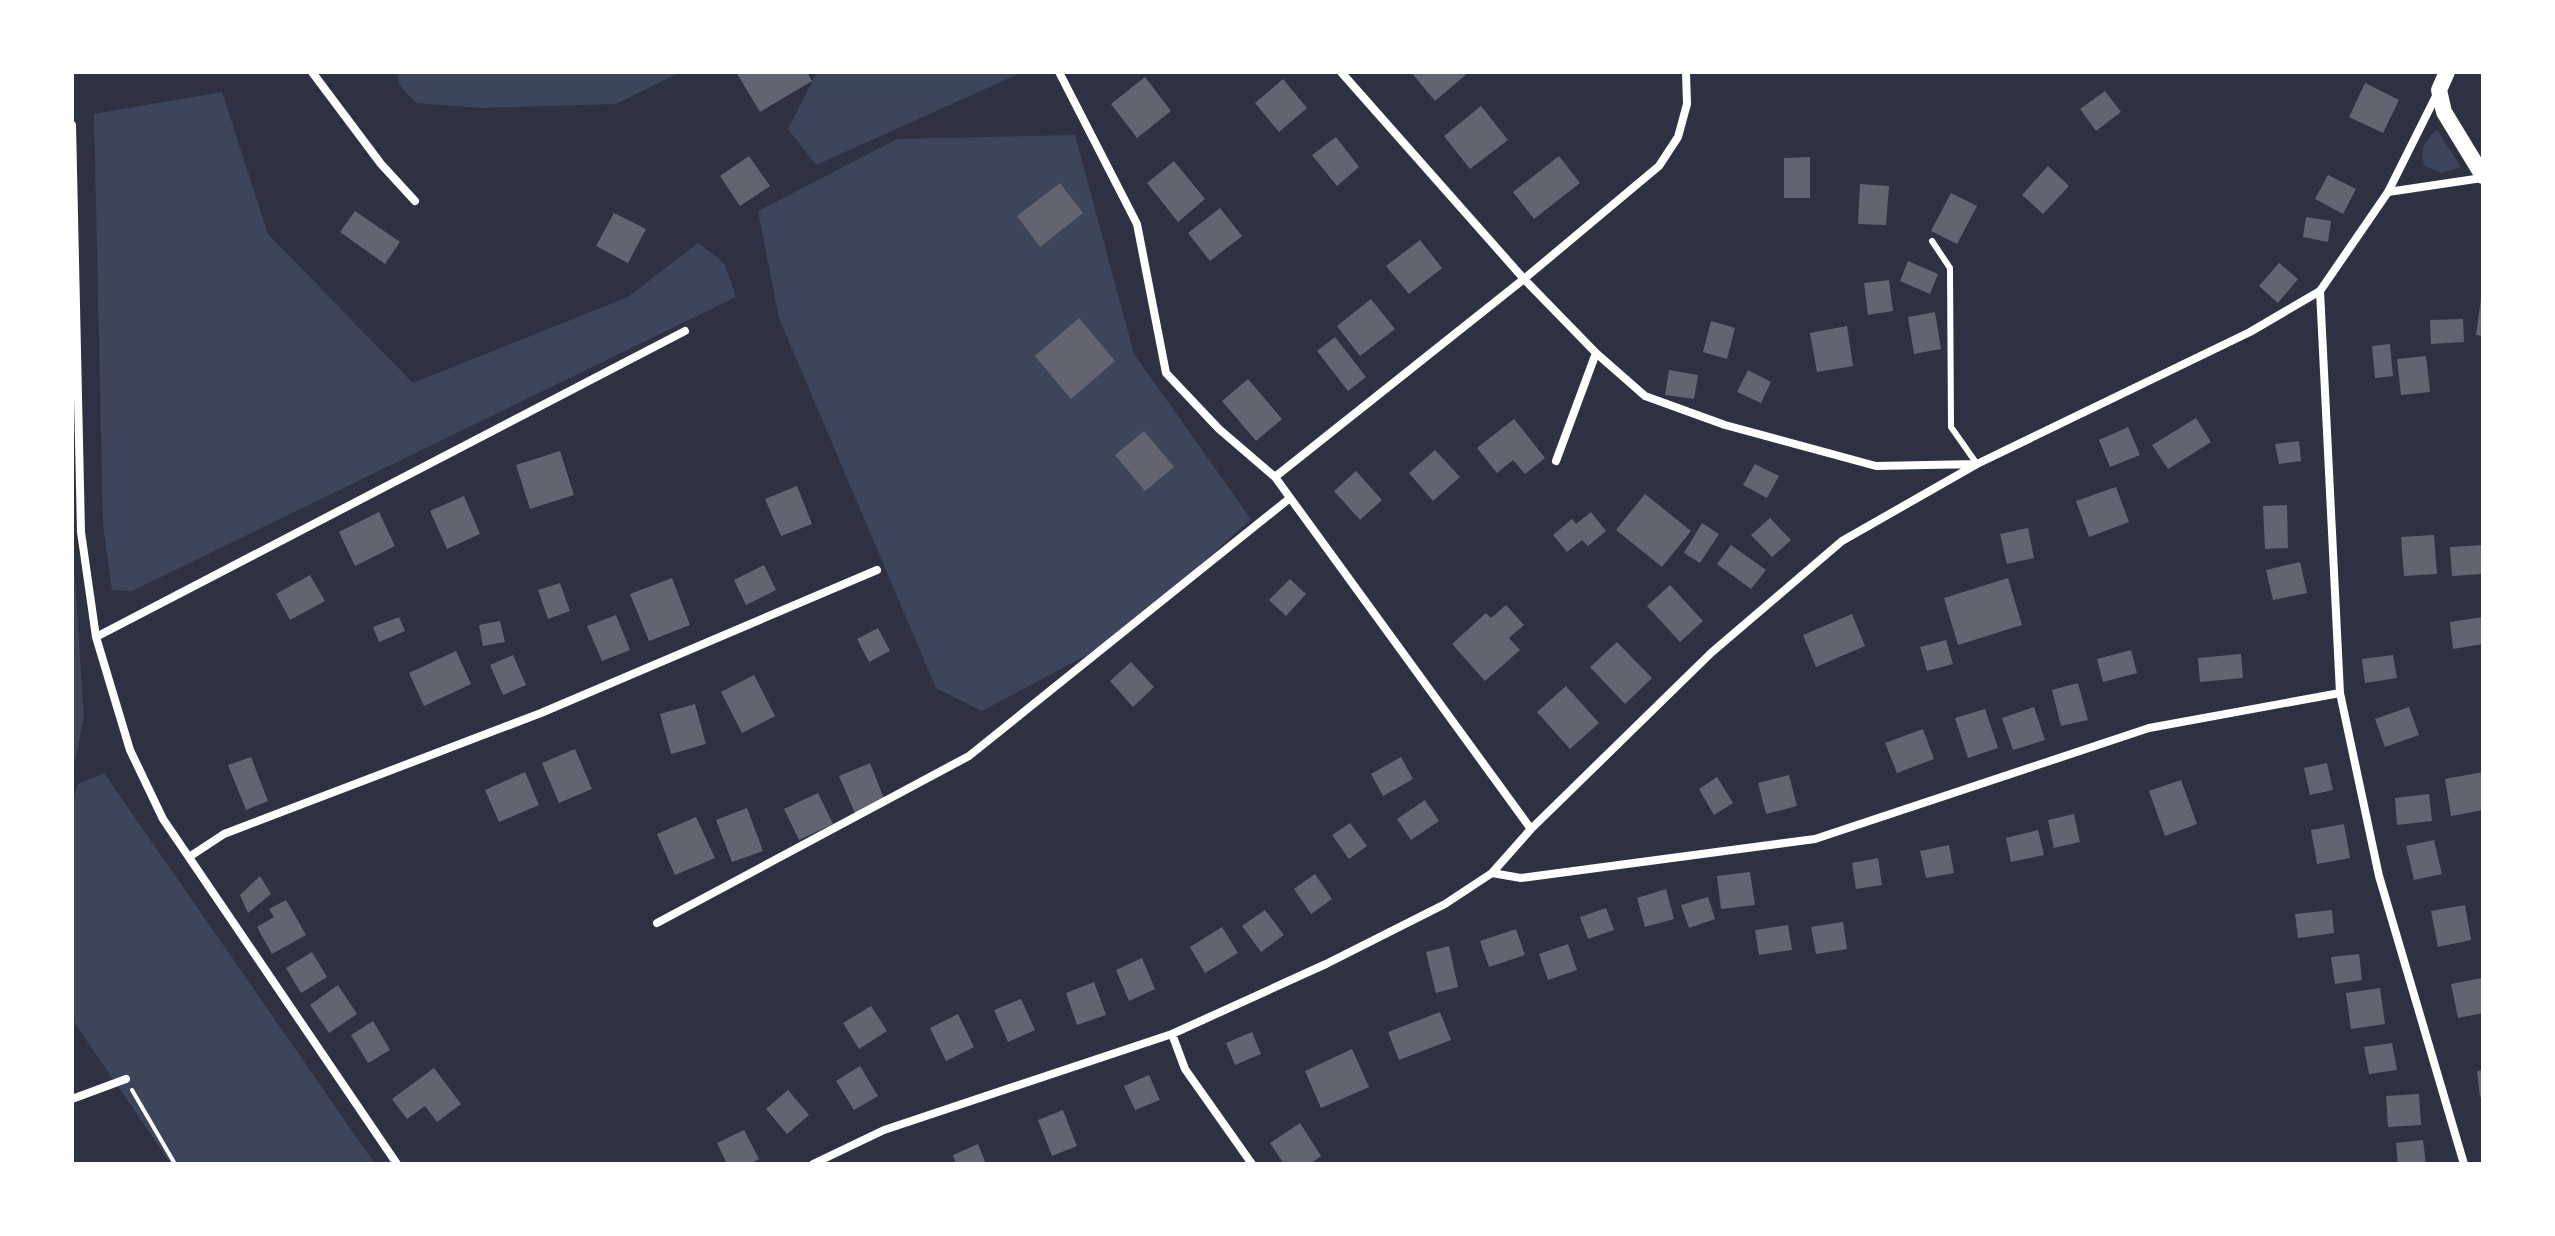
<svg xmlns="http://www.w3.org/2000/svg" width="2555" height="1236" viewBox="0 0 2555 1236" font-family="Ubuntu,sans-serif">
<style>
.green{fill:#3c4559}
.building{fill:#626471}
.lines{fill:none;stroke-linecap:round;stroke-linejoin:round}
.path{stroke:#fff;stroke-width:4}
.service{stroke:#fff;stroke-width:6}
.minor{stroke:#fff;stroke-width:8}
.secondary{stroke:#fff;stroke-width:16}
</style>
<rect width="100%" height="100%" fill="#2d3142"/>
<path class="green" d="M397,72H681L616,104L481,108L416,103L399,85Z
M817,72H1023L816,165L788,129Z
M222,92L268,234L413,383L628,297L698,243L724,263L736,297L132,591L112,590L103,525L94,114Z
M2437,130L2461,167L2442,173L2425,166C2418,150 2425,141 2437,130Z
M1075,135L1134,354L1251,519L1121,637L982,711L936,688L779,318L758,211L897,139Z
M72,533L84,718L72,773Z
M104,773L375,1164H171L72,1019V803L78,784Z"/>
<path class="building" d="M736,72H807L812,81L760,112Z
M1411,72H1469L1435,101Z
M1145,77L1171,111L1137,138L1111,104Z
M1283,79L1307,108L1279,132L1255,103Z
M2365,83L2399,100L2383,133L2349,117Z
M2105,91L2121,112L2096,131L2080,109Z
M1481,106L1508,140L1470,169L1444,136Z
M1336,137L1359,167L1337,186L1312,155Z
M749,156L770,186L740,206L720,176Z
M1559,156L1580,183L1534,219L1513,192Z
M1810,157V198H1784V158Z
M1174,161L1205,199L1178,222L1147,183Z
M2048,166L2069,186L2043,214L2022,195Z
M2328,175L2356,189L2343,214L2315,199Z
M1060,183L1083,213L1040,247L1017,216Z
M1860,184L1889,186L1886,225L1858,224Z
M1951,193L1977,206L1957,244L1931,231Z
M1220,208L1242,236L1210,261L1188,233Z
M355,211L400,242L385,264L340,232Z
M614,213L646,229L628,263L596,246Z
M2306,217L2331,221L2328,242L2303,237Z
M1420,240L1442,268L1409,294L1386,266Z
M1908,261L1938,274L1930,294L1900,281Z
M2279,263L2298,279L2278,303L2259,286Z
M1889,280L1893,311L1868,315L1864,283Z
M1371,299L1395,329L1360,356L1337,326Z
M2481,299H2483V336L2476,335Z
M1935,312L1941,349L1914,354L1908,317Z
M1079,318L1115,361L1071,399L1035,356Z
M2463,319L2464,342L2431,344L2430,320Z
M1711,321L1735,328L1727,359L1703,352Z
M1847,326L1853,366L1817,372L1810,333Z
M1335,337L1366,377L1348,391L1317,351Z
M2390,344L2393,376L2375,378L2372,346Z
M2426,356L2430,392L2401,395L2397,359Z
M1669,370L1698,375L1694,399L1665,395Z
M1748,370L1771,382L1761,403L1737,392Z
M1248,379L1282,419L1256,441L1222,401Z
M2196,418L2211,442L2168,469L2152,445Z
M1514,419L1545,458L1525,474L1513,460L1497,473L1477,448Z
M2128,427L2140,455L2110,467L2099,440Z
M1144,431L1174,467L1145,491L1115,455Z
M2299,441L2301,461L2279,464L2275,444Z
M1435,450L1460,477L1433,501L1409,473Z
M560,451L574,495L530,509L516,465Z
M1755,464L1779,476L1767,498L1743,485Z
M1356,471L1382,500L1360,520L1334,491Z
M797,486L812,524L781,536L765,499Z
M2116,487L2129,522L2089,537L2076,501Z
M1645,494L1691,531L1662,567L1616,530Z
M464,496L480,534L447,549L430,511Z
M2287,505L2288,548L2265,549L2263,506Z
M379,512L395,546L355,566L339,532Z
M1591,512L1606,531L1588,546L1582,540L1567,552L1553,535L1572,519L1576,524Z
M1770,518L1791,540L1772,557L1751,535Z
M1702,523L1719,534L1700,563L1684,553Z
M2028,528L2034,558L2007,564L2000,534Z
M2434,535L2437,574L2404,576L2401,537Z
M1731,545L1766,570L1751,589L1717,564Z
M2483,545V574L2452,576L2450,547Z
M2300,562L2307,593L2273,600L2266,570Z
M764,565L776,590L746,605L734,580Z
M310,575L325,601L290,620L276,594Z
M672,578L690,625L649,641L630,594Z
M2008,578L2022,625L1958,645L1944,598Z
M1290,579L1306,594L1286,616L1269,600Z
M560,583L570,611L548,619L538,590Z
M1670,585L1703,621L1680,642L1647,606Z
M1506,605L1524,625L1509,638L1520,650L1485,681L1452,644L1486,613L1491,618Z
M1852,614L1865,646L1816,667L1803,635Z
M616,615L630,650L602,661L587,626Z
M399,617L405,631L379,642L373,627Z
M2483,617V644L2453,649L2450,622Z
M500,621L505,642L483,646L479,625Z
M878,628L890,651L869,662L857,639Z
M1946,640L1953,664L1927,671L1920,647Z
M1617,642L1652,678L1625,704L1590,667Z
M2131,650L2137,673L2103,682L2097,659Z
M456,651L471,684L424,706L409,673Z
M2241,654L2243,678L2200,682L2198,658Z
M513,655L526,685L503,695L490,665Z
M2393,655L2397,678L2365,683L2362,659Z
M1131,662L1154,687L1133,707L1110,681Z
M754,675L775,716L742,733L721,692Z
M2078,683L2088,720L2061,726L2052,690Z
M1566,686L1599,723L1570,749L1537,712Z
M695,704L706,744L671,754L660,714Z
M2034,707L2045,740L2013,750L2002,718Z
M2409,707L2419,735L2385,747L2375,719Z
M1985,709L1998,748L1968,758L1955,718Z
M1923,729L1934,759L1897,773L1885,743Z
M575,749L592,789L559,803L542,763Z
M251,757L268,801L246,810L228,765Z
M1401,757L1413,779L1383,796L1371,774Z
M870,763L885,801L855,813L839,776Z
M2327,763L2333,790L2310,795L2304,768Z
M525,772L539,805L499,822L485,790Z
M2483,772V810L2451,816L2445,779Z
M1789,775L1797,806L1766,814L1758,783Z
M1717,777L1733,803L1714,815L1699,789Z
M2181,780L2197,824L2165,836L2149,791Z
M818,793L833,824L799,840L784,809Z
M2429,794L2432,821L2397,825L2395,798Z
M1425,800L1439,821L1411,840L1397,819Z
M747,808L763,851L732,862L716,820Z
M2074,814L2080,842L2054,848L2048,820Z
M696,817L715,858L675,875L657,834Z
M1350,823L1367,846L1349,859L1332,835Z
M2344,824L2350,858L2317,864L2311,830Z
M2038,830L2044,855L2011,862L2006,838Z
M2434,840L2442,874L2414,880L2406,846Z
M1949,845L1954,873L1926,878L1920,851Z
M1878,858L1882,885L1856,889L1852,863Z
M1750,872L1755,905L1721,909L1717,876Z
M1315,874L1332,899L1311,914L1294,889Z
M260,876L271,894L248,913L240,895Z
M1666,889L1674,919L1645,927L1637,898Z
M1708,897L1715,919L1689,928L1681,905Z
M286,900L306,935L272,954L257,927L274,917L269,909Z
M2465,905L2471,940L2438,947L2431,911Z
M1606,908L1614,930L1588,939L1580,917Z
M1265,910L1284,935L1261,952L1242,926Z
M2332,910L2334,933L2298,938L2295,914Z
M1843,922L1847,949L1816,954L1811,927Z
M1788,925L1792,950L1759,955L1755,930Z
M1222,927L1238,953L1205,973L1190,947Z
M1516,929L1525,955L1489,967L1480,941Z
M1568,944L1577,970L1548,980L1539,954Z
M1449,946L1458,987L1436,993L1426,952Z
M312,952L327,977L301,993L286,968Z
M2359,954L2362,980L2335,984L2331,957Z
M1142,958L1155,989L1129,1001L1116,970Z
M2482,978L2483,1013L2458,1018L2451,984Z
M1094,982L1106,1015L1077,1025L1066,993Z
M338,985L357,1014L329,1033L310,1005Z
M2380,988L2385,1024L2351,1029L2346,993Z
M1021,999L1035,1030L1008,1042L994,1010Z
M871,1006L887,1031L859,1049L843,1023Z
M1440,1012L1451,1040L1399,1060L1388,1032Z
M958,1014L974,1047L946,1061L930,1028Z
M373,1021L390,1050L368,1063L351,1035Z
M1252,1032L1261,1054L1235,1065L1226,1043Z
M2392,1043L2397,1070L2369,1074L2364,1047Z
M1352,1049L1369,1087L1321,1108L1305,1071Z
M860,1066L878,1096L854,1110L836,1081Z
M434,1068L461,1104L437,1122L425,1106L407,1119L392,1099Z
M2483,1070V1096L2480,1097L2477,1071Z
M1149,1075L1160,1100L1135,1110L1124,1086Z
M788,1090L809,1115L787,1134L766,1109Z
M2419,1094L2421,1125L2388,1127L2386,1096Z
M1063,1110L1077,1146L1052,1156L1038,1120Z
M1300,1123L1321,1156L1310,1164H1284L1270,1143Z
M744,1130L759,1159L750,1164H727L717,1143Z
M2423,1140L2426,1164H2398L2396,1143Z
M978,1144L986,1164H956L953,1155Z"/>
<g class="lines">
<path class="path" d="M132,1090L175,1164"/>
<path class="service" d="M1932,241L1950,268L1951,427L1977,464"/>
<path class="minor" d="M312,72L381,164L415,201
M1059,72L1137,224L1166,373L1219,429L1275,477L1531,829
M1341,72L1524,279L1596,353L1645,396L1725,425L1876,466L1977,464
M72,125L81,532L96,637L130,750L163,819L397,1164
M2388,192L2482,178
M2320,291L2340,693L2379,876L2464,1164
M1556,461L1596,353
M1275,477L1524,279L1659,166L1678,137L1687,104L1686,72
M96,637L685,331
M189,857L224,834L541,713L877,570
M1492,873L1521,878L1815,839L2149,728L2340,693
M657,923L969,756L1290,498
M1172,1034L1185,1069L1252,1164
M72,1099L126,1079
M813,1164L884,1130L1172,1034L1326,964L1445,904L1492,873L1531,829L1711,653L1842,541L1977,464L2250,332L2320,291L2388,192L2437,94"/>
<path class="secondary" d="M2447,72L2439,90L2444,112L2483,176"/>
</g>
<rect width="2555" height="1236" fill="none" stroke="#ffffff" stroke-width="148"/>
</svg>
